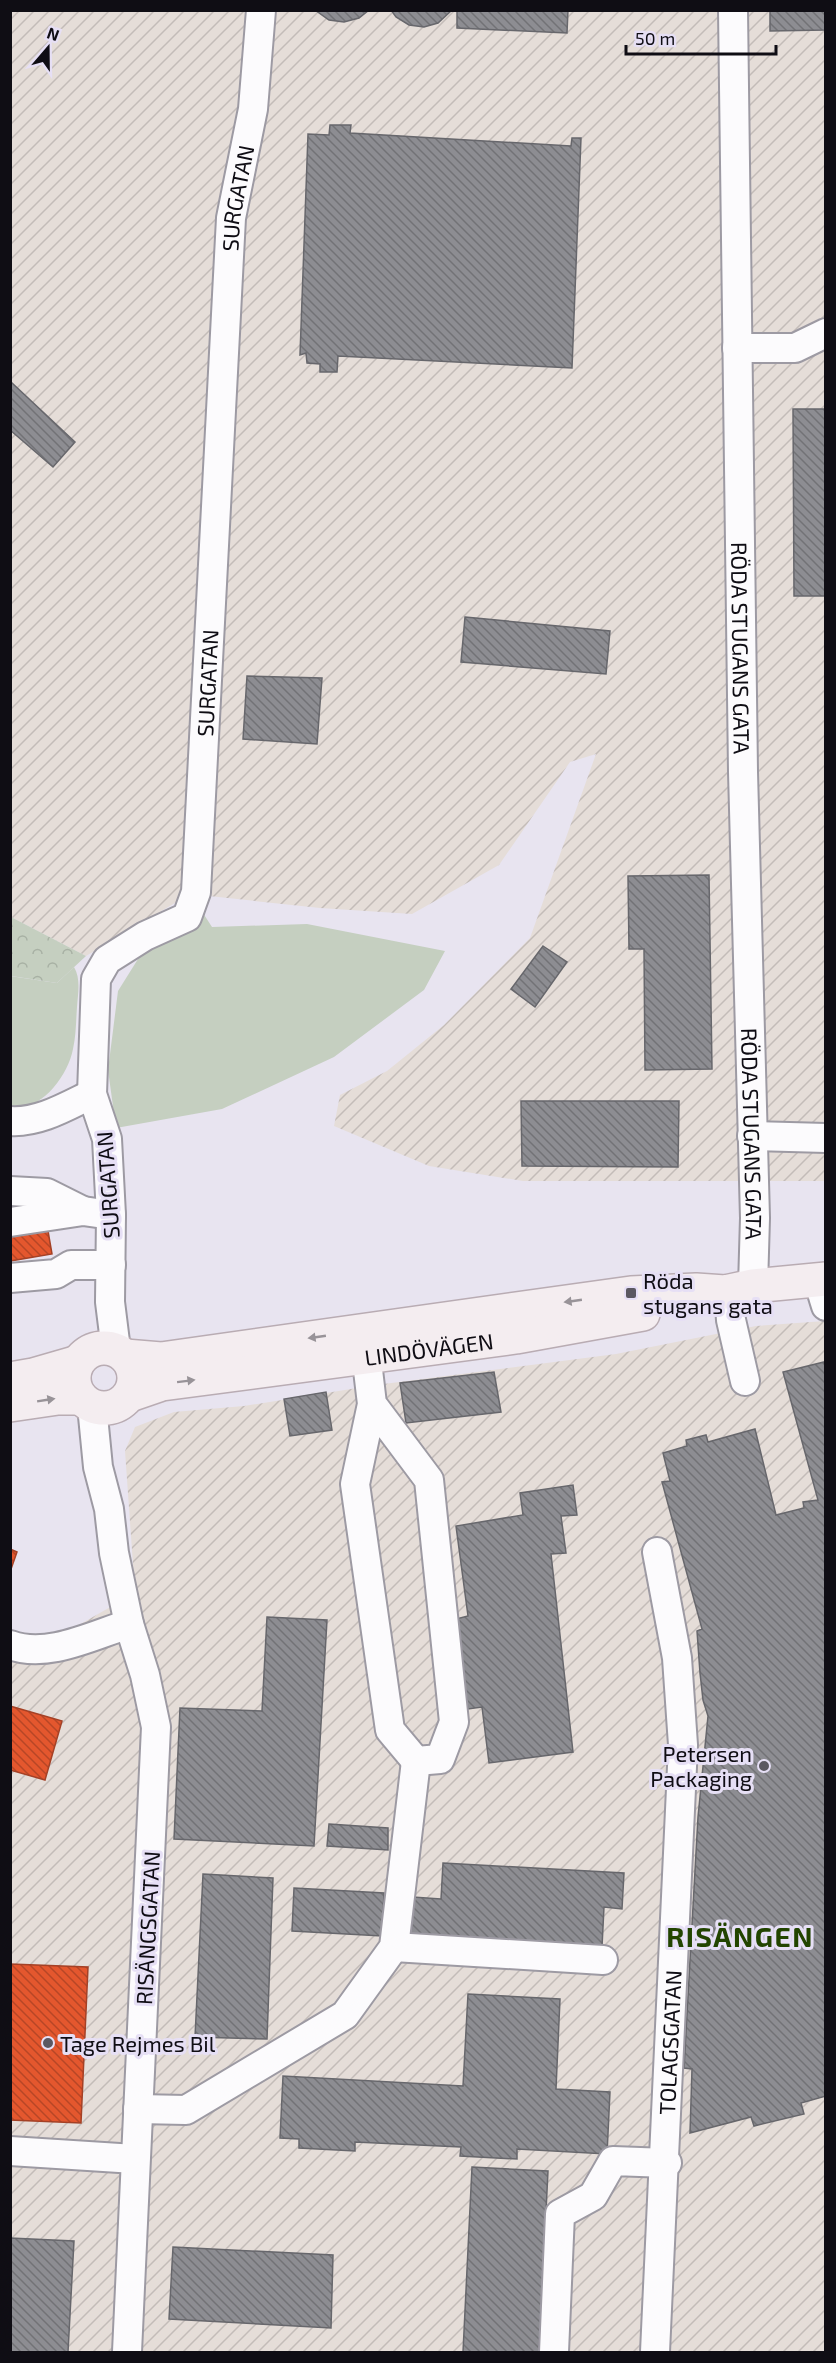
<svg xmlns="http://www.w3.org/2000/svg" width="836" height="2363" viewBox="0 0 836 2363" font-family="'Exo 2',sans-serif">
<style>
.industrial{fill:url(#industrial-furrows)}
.grass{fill:#c5cfc0}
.forest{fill:url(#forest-crowns)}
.shops{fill:url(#shops-back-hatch);stroke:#a44126;stroke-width:1.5}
.industry{fill:url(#industry-back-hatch);stroke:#67676c;stroke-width:1.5}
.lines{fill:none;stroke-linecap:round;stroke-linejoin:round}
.minor-casing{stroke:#9d9aa3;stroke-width:32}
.major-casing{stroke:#b9acb3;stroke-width:36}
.minor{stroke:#fcfbfd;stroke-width:28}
.major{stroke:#f4edf0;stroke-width:33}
.oneway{fill:#989398}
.poi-dot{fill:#5b5861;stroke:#e6dff5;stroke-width:2}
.labels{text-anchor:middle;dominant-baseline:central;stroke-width:6;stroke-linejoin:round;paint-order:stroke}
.street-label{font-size:22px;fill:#0f0d14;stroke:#e6dff5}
.poi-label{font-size:22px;fill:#0f0d14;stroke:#e6dff5;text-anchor:start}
.district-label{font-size:28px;font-weight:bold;letter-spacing:1.5px;fill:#240;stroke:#e6dff5}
</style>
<defs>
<pattern id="industrial-furrows" width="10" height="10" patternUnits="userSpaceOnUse" patternTransform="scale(1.5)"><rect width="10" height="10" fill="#e5ddd8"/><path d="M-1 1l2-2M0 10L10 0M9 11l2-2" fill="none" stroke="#c3bcb8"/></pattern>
<pattern id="forest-crowns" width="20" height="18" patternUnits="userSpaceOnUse" patternTransform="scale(1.5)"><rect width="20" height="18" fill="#c5cfc0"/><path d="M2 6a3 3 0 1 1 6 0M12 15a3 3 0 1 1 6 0" fill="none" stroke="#a8b1a4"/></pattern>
<pattern id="shops-back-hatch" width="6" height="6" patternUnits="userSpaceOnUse" patternTransform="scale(1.5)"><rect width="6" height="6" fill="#e4572e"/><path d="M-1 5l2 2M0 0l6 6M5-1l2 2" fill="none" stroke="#b74626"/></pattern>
<pattern id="industry-back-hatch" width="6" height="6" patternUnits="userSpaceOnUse" patternTransform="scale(1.5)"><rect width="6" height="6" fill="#8d8d92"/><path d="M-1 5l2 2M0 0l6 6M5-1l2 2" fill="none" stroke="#727276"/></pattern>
</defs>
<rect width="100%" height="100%" fill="#e8e4f0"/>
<path class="industrial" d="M10,11H825V1181H523L429,1166L334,1126L340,1095L387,1071L444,1025L530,938L596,754L570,762L499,865L412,914L320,908L190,894L86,956L11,917Z
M825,1321V2352H11V1632L35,1641L77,1626L135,1593L125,1451L135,1427L174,1412L244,1406L376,1385L616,1354L756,1326Z"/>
<path class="grass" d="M201,910L212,927L307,924L445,951L424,990L334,1057L222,1109L116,1128L108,1070L118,991L138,959Z
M74,967C81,979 78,993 77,1007C76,1021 76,1036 73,1049C68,1076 40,1113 11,1107L10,976L57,983Z"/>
<path class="forest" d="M10,917H11L86,956L57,983L11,976Z"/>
<path class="shops" d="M48,1231L52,1254L10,1261V1237Z
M10,1549L17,1552L10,1572Z
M10,1706L62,1721L45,1780L10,1770Z
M10,1964L88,1967L81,2123L10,2120Z"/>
<path class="industry" d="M315,10H369L359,18L344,22L329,20Z
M391,10H452L438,23L424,27L409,25L396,17Z
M457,10H568L567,33L457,28Z
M770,10H826V30L770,31Z
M330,125H351L350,133L571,146L572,138H581L572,368L338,356L337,372H320V364L307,363L306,353L300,355L308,134L329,135Z
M11,382L75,442L53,467L10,430Z
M793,409H826V596H794Z
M465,617L610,631L606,674L461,662Z
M247,676L322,678L317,744L243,739Z
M709,875L712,1069L645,1070L644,949H629L628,876Z
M543,946L567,962L535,1007L511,989Z
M521,1101H679L678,1167L522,1166Z
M824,1362L826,1368V2096L801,2103L804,2114L754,2126L751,2117L690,2133L692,2069L684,2068L698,1817L708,1716L703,1700L700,1673L697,1631L702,1629L662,1482L670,1481L663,1453L687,1446L686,1440L706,1435L708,1442L755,1429L776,1515L804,1508L803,1502L818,1500L783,1372Z
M494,1372L501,1412L406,1423L400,1383Z
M326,1392L332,1430L290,1436L284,1399Z
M573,1485L577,1515L561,1516L566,1553L551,1554L573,1752L489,1763L482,1707L468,1709L456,1619L468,1616L456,1526L523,1515L520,1493Z
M267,1617L327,1620L314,1846L174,1839L180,1708L262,1711Z
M329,1824L388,1828V1850L327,1846Z
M443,1863L624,1873L622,1909L604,1907L602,1947L411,1936L413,1897L441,1899Z
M203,1874L273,1878L267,2039L195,2037Z
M294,1888L384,1893L382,1936L292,1931Z
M468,1994L560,1999L556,2089L610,2092L607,2154L517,2149V2159L460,2156L461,2147L355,2142V2151L299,2148V2139L280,2138L283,2076L463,2086Z
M472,2167L548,2171L539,2352H463Z
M10,2238L74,2241L68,2352H10Z
M173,2247L333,2255L331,2328L169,2319Z"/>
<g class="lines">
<g class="minor-casing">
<g id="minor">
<path id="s1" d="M733,10L743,772L755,1218L753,1286"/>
<path d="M737,348H795L826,333"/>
<path d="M10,1121C39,1123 67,1106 92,1094"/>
<path d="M752,1136L826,1138"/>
<path d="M10,1191L47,1193L83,1211"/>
<path d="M10,1222L83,1211L111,1215"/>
<path d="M10,1278L56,1274L71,1265H111"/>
<path d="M818,1280L826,1306"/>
<path d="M729,1292L731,1320L745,1381"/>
<path d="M364,1336L372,1404L429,1480L454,1722L440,1759L416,1761L390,1730L355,1484L372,1404"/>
<path id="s2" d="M116,1350L110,1302L111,1215L107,1139L92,1094L96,979L107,960L145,936L187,917L196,892L231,218L253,109L261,10"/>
<path d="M92,1406L98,1467L109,1509L114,1553L129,1624L145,1675L156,1727L127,2352"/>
<path d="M10,1645C48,1659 93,1635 129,1624"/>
<path d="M394,1947L603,1960"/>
<path d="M138,2109L186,2110L345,2015L394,1947L416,1761"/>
<path d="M10,2151L135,2159"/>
<path d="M554,2352L560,2214L593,2196L613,2161L667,2163"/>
<path id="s3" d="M655,2352L683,1745L677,1658L657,1552"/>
</g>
</g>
<g class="major-casing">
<g id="major">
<circle cx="104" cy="1378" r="30"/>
<path d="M125,1356L161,1359L631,1293L696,1290L725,1292L753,1286L826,1279"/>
<path d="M10,1379L33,1375L78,1362"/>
<path id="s4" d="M130,1395L162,1384L516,1337L643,1314"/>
<path d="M10,1405L58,1398H81"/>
</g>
</g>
<use href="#minor" class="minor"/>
<use href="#major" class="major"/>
</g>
<defs><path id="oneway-solid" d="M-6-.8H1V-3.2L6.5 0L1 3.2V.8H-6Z" transform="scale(1.5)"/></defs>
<g class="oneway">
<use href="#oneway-solid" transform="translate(573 1301) rotate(172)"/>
<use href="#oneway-solid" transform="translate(317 1337) rotate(172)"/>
<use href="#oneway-solid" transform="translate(186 1381) rotate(-7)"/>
<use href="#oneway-solid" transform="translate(46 1400) rotate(-9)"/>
</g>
<g class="poi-dot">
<rect x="625" y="1287" width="12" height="12" rx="3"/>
<circle cx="764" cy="1766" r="6"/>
<circle cx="48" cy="2043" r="6"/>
</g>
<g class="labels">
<g class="street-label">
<text stroke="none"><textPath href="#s2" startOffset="1209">SURGATAN</textPath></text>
<text stroke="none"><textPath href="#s1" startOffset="638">RÖDA STUGANS GATA</textPath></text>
<text stroke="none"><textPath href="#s2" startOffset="723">SURGATAN</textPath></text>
<text stroke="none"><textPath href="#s1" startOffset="1124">RÖDA STUGANS GATA</textPath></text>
<text transform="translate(107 1185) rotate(-94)">SURGATAN</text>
<text stroke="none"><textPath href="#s4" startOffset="303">LINDÖVÄGEN</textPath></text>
<text transform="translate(147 1928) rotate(-87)">RISÄNGSGATAN</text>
<text stroke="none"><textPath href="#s3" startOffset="310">TOLAGSGATAN</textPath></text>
</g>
<g class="poi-label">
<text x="643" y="1280">Röda<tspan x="643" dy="25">stugans gata</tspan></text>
<text x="752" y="1753" text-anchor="end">Petersen<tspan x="752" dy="25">Packaging</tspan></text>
<text x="60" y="2043">Tage Rejmes Bil</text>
</g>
<g class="district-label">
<text x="740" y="1936">RISÄNGEN</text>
</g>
</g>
<rect width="836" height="2363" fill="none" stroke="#0f0d14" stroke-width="24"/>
<g transform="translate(48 48) rotate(20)" stroke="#e6dff5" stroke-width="4.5" paint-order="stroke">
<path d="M0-4.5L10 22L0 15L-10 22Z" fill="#0f0d14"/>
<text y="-9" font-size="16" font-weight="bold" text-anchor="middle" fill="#0f0d14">N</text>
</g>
<path d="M626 45v9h150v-9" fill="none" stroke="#0f0d14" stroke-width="3"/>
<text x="635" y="45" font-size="18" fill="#0f0d14" stroke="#e6dff5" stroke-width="4.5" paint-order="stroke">50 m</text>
</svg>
